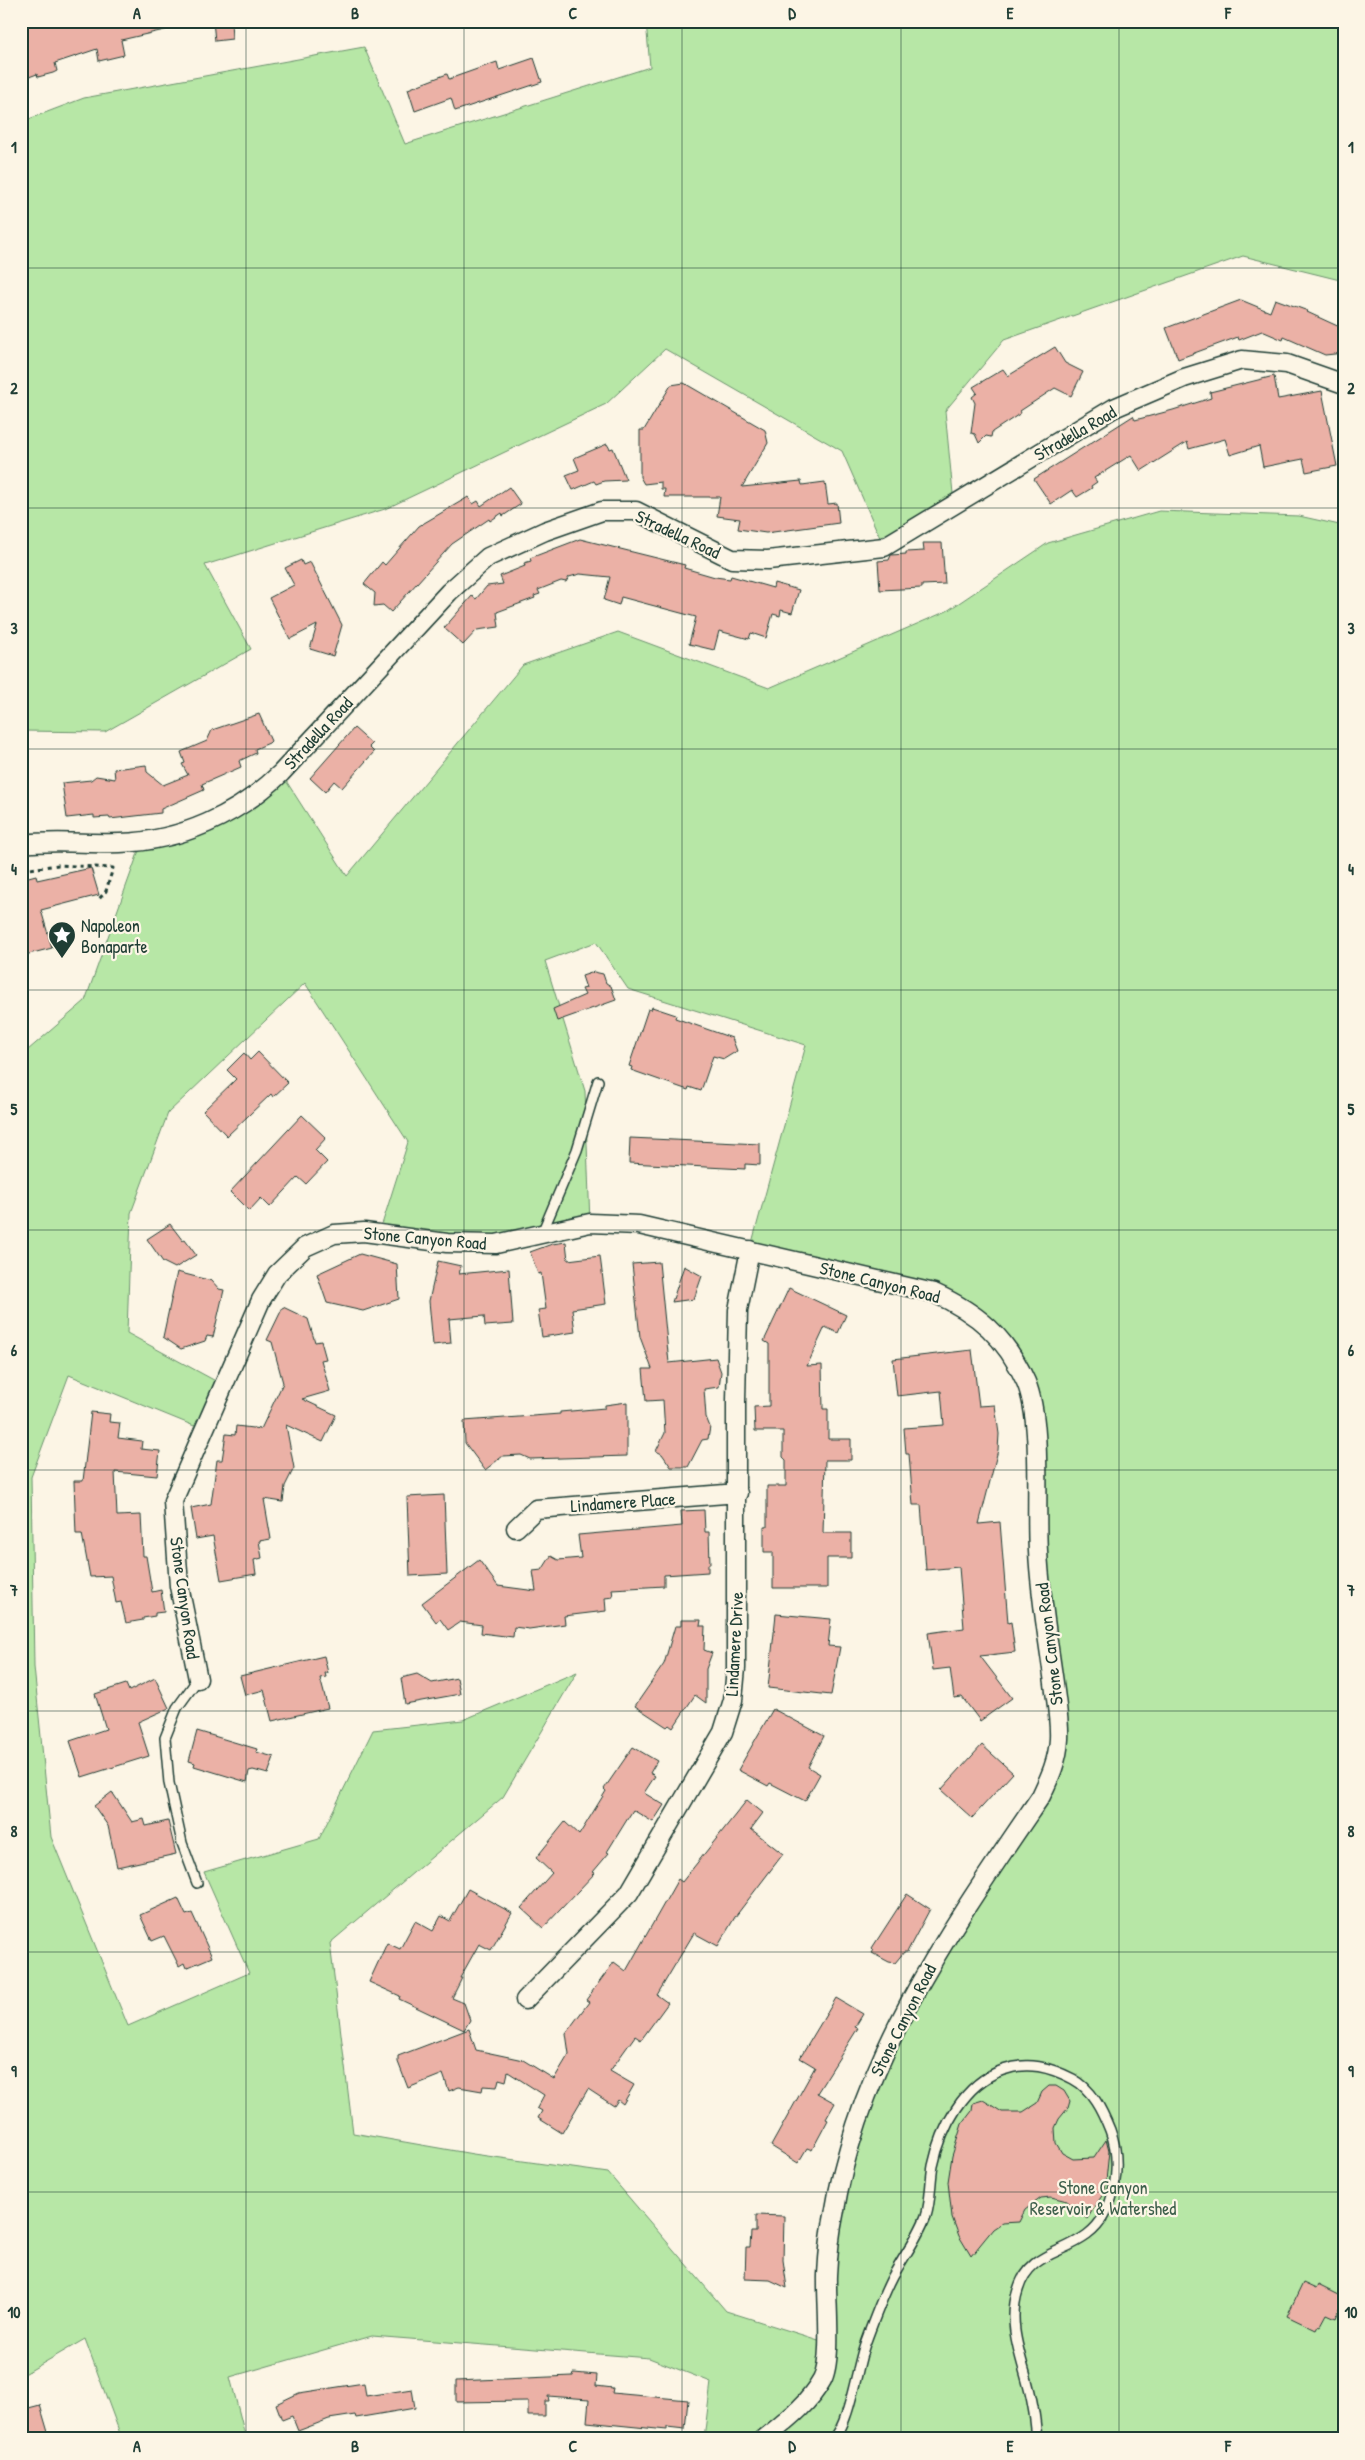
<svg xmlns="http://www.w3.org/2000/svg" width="1365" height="2460" viewBox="0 0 1365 2460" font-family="'Patrick Hand',sans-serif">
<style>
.green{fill:#b7e7a6;stroke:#6b926d;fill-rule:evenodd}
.building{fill:#ebb1a6;stroke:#1f3d34}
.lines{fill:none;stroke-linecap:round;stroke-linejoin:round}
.lane-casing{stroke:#1f3d34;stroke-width:12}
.street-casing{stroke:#1f3d34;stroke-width:21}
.path{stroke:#1f3d34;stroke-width:3;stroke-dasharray:4 4;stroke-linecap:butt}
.lane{stroke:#fcf5e5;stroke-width:9}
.street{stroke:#fcf5e5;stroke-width:18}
.grid{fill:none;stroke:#1f3d34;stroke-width:1;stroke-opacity:0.55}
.labels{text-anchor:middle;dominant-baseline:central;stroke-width:4.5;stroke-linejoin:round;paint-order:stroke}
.street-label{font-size:18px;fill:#1f3d34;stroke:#fcf5e5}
.poi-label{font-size:18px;fill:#1f3d34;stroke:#fcf5e5;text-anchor:start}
.park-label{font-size:18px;fill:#3d5f4b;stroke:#fcf5e5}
.neatline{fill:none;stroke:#1f3d34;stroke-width:2}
.grid-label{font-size:16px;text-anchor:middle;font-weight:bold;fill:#1f3d34}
</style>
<rect width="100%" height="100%" fill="#fcf5e5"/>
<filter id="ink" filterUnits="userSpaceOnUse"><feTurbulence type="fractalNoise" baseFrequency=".02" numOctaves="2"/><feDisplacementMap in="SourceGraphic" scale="10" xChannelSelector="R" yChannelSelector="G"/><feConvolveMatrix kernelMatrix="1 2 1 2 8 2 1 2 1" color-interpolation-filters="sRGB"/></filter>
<g filter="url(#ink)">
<path class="green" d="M646,21H1344V281L1243,256L1004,340L945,411L954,504L884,547L842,451L665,349L606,404L385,509L205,565L251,649L105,732L21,731V122L84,98L364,47L405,144L650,67Z
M1159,511L1299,516L1344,526V2439H704L711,2382L649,2358L372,2336L230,2377L246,2439H122L85,2339L21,2376V1056L85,1001L142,842L195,828L281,773L347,876L523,665L618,632L769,688L947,611L1048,543ZM596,942L628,989L806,1045L750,1250L961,1305L1027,1384L1055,1768L889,2043L833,2218L828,2343L726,2311L608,2173L473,2154L353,2133L330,1943L503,1797L577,1672L463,1720L373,1730L319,1839L204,1872L249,1973L128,2026L51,1837L34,1667L31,1477L69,1375L204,1430L223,1385L127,1333L131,1213L168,1113L305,983L408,1142L379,1234L496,1244L590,1223L585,1091L545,961Z"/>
<path class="building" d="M21,21H172L173,28L121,40L124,55L99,61L97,49L55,63L57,71L53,73L38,77L37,74L21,80Z
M213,21H231L232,39L215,41Z
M534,58L542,82L455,111L451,98L415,111L408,89L447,74L449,79L497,62L499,70Z
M1275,299L1308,311L1307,312L1344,329V353L1325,355L1284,337L1283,340L1262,331L1239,340L1238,337L1178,359L1166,328L1241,300L1270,312Z
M1055,347L1065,363L1083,372L1071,396L1055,388L1020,411L1021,413L992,432L991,437L986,436L979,443L975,434L971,433L975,403L972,397L977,393L973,387L1003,369L1008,376Z
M1274,376L1278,399L1322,391L1337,466L1306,472L1303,459L1263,467L1259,446L1230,455L1225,439L1189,449L1187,442L1141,471L1131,455L1094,478L1097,482L1091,486L1092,488L1077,497L1072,490L1051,504L1034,479L1133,416L1135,420L1173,410L1211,398L1210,392Z
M684,383L765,430L768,443L742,487L801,481L802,485L825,482L828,504L837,503L839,523L766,533L738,529L740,519L717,516L720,497H664L665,489H661V482L644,484L640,477V430H644L671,385Z
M607,444L610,449L613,448L626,480L604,481L596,484L594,481L573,490L566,475L579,470L574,458Z
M509,487L521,504L503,516L502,513L490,521L489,519L452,544L391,612L383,605L374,606L375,593L364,584L382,562L385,565L419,526L465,499L468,497L473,504L478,501L481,506Z
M580,539L685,565L684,568L715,577L730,579L731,576L773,588L774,583L799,590L792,613L781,610L780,616L773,614L766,638L751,633L749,639L719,631L714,650L689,644L696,617L621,597L619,605L604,600L610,577L580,574L569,577L566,582L561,581L538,590L540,594L534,596L535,598L497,612L499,627L477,630L463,645L444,628L472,596L476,599L487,586L503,584L500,576L525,566L524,563L531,561L530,558Z
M923,543H942L945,584L922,585V588L880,590L878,561L889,560L891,555L906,554V552L924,551Z
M301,560L303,565L310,562L342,625L333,656L310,649L317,625L290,639L269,598L294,585L285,568Z
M259,714L271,741L269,743L255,749L256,753L239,761L241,767L202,784L204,790L161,809V813L110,819L109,817L94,818V815L67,818L62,783L91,780L96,776L115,779L114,769L146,765L147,772L163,785L188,775L182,764L185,763L181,752L207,741L212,730Z
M354,728L372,744L369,747L374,752L342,788L334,781L325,792L310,778Z
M91,868L99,895L41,910L52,948L21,956V879L36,875L37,880Z
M594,972L603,974L606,983L611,986L616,1000L557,1021L553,1009L585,995L582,989L586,988L582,976Z
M652,1007L676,1015L675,1018L732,1038L737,1051L724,1059L713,1056L701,1091L689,1087L688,1090L631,1070L632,1067L629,1066L648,1009L651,1010Z
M258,1052L288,1083L273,1097L271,1094L227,1136L203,1111L236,1079L227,1070L244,1053L250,1060Z
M302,1115L326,1138L315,1150L327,1162L306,1184L298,1177L270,1207L261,1198L249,1211L230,1192Z
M630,1138L760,1144V1165L745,1164V1169L629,1163Z
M170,1224L183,1241L185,1240L196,1255L175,1268L163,1262L147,1239Z
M566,1242L568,1260L600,1256L606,1304L572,1309L575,1332L542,1337L538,1310L546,1309L541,1273L538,1274L530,1252L552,1244Z
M360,1254L397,1264L399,1299L363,1311L327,1303L317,1274Z
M438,1261L461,1266L459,1274L509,1269L513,1324L485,1326L484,1316L449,1319L451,1343L433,1345L429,1301Z
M659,1262L669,1363L716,1358L721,1372L719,1387L704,1389L706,1417L710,1427L708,1439L702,1440L688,1467H671L662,1454L656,1451L665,1433L663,1400L646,1401L643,1369H652L640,1337L632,1264Z
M684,1266L702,1276L694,1299L672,1302Z
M177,1272L212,1281L219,1289L224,1290L213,1337L207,1336L205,1341L181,1349L163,1337Z
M789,1288L846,1315L838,1333L825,1327L807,1366L822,1365L823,1409H828V1439H851V1460H825L823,1533H851V1558H827V1588H773V1552H764V1527H767V1486H786V1460L783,1457V1431H755L754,1407L769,1406V1344L764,1341Z
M283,1307L308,1319L315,1342L321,1341L326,1359L321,1360L330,1391L302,1399L336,1415L323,1442L286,1425L294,1468L285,1486L283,1502L264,1499L271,1539L259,1541L262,1558L254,1560L256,1574L221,1580L213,1536L196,1539L191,1508L211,1504L217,1460H222L226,1434L235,1435L236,1426L261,1429L283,1383L272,1342L267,1340Z
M972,1350L979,1406L995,1405L999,1434L998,1450L979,1524L1000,1522L1008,1623L1011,1622L1015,1652L980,1656L1012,1698L980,1721L962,1697L954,1698L950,1668L933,1670L928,1633L964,1628L959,1567L926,1570L921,1505H913L909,1454H906L904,1428L944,1425L941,1391L897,1396L893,1359Z
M627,1402V1456L530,1459L521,1455L503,1456L485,1470L465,1443L464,1421L560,1414V1412L605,1408V1405Z
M91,1412L110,1414L109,1422L120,1423L118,1438L142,1441L141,1449L160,1451L157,1476L115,1472L117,1516L141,1515L143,1556H146L152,1592L161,1590L164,1612L155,1613V1616L143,1618V1620L126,1623L121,1602L116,1603L111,1576L90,1577L82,1534H76L74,1481H83Z
M444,1495L447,1574L410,1576L407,1497Z
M704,1510L705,1532H709L710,1564H708V1572L664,1575V1586L612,1589L613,1597L605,1598L606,1611L564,1616L565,1624L529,1629L514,1627L513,1637L481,1633L482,1625L460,1622L448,1630L440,1619L436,1622L422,1603L479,1560L498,1586L536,1591L533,1571L542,1570L551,1556L558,1560L581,1558L578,1535L682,1526L681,1511Z
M776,1614L831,1619L828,1646L840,1647L831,1695L768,1688Z
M681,1620H701L700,1626H705L704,1650L712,1653L706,1669V1703L695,1695L673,1728L669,1725L667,1727L635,1706L664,1664L675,1626H681Z
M324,1656L328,1673H325L326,1677L320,1678L328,1708L272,1721L264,1690L245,1695L240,1676Z
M417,1674L432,1683L457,1678L460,1694L405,1704L401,1678Z
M155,1678L169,1708L138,1722L149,1756L82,1777L70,1741L106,1729L95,1694L126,1684L129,1691Z
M773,1709L824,1736L808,1767L820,1774L805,1801L770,1783L768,1786L738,1770Z
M197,1731L257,1749L256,1752L274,1757L268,1774L253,1770L249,1771L247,1782L194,1766L195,1763L189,1761Z
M982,1745L1013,1773L972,1818L941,1790Z
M633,1747L657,1761L650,1773L655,1776L644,1793L664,1805L653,1822L633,1810L607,1852L609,1853L593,1872L595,1873L543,1928L521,1908L552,1873L536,1858L565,1822L579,1835L606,1791L604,1789Z
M112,1792L132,1822L144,1819L146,1826L168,1821L176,1854L117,1867L108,1826L94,1806Z
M747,1800L763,1813L751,1829L783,1854L735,1917L718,1946L694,1933L657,1995L668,2003L641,2040L635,2036L610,2071L634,2085L623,2104L618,2100L614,2106L588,2089L562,2133L538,2118L542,2111L537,2108L544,2095L508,2072L506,2081L499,2079L497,2087L483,2086L482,2091L459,2087L449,2091L443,2074L408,2088L398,2062V2056L469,2029L476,2050L523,2060L554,2079L569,2054L566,2033L589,2002L586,2000L614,1962L626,1971L678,1879L682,1882Z
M468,1889L512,1913L491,1950L479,1944L460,1978H462L452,1998L464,2003L470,2020L464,2030L399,1999L400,1996L369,1982L387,1943L400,1949L415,1921L433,1931L441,1916L450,1921Z
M907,1894L930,1909L907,1952H904L895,1963L889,1962L872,1953L874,1950L872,1948Z
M178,1898L186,1915L192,1913L212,1957L186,1968L184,1963L179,1966L164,1936L152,1941L140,1915Z
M836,1998L863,2014L855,2027L858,2028L817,2093L835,2103L826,2119L828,2120L812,2150L807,2148L798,2163L771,2146L815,2067L800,2058Z
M1049,2086H1056L1064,2091L1070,2101L1068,2108L1059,2119L1055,2128L1056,2143L1062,2153L1073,2159L1094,2158L1106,2140L1109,2151L1105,2191L1087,2219L1067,2201L1051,2197L1041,2198L1025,2210L1019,2222L1002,2223L993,2229L971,2256L959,2236L952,2217L948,2182L952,2156L962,2124L972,2111L973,2103L983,2100L1002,2112H1023L1037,2103L1042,2092Z
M756,2215L784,2216L783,2260L787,2288L770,2280L745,2279L746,2247H750L751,2232H756Z
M1303,2283L1316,2289L1318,2285L1344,2298L1336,2318L1327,2314L1320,2327L1318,2326L1316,2330L1287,2316Z
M574,2373L597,2375L596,2386L613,2388L612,2393L688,2400L685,2429L667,2427V2430L587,2422L589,2399L548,2396L549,2401H545V2416H528V2401L456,2402V2381L573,2376Z
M364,2383L366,2396L412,2389L415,2408L356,2418L355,2415L329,2419L298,2431L292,2416L282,2420L276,2404L299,2393Z
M40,2405L50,2439H28L21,2410Z"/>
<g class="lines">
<g class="lane-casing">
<path id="lane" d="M542,1233L577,1150L598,1081
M197,1883L182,1843L169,1783L165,1738L177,1708L198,1679
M833,2439C849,2426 857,2366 865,2344C873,2322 882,2297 893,2276C904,2256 918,2237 926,2216C931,2201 930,2182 933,2166C941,2128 964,2083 1003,2070C1028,2061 1050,2067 1073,2079C1092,2089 1102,2110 1110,2130C1122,2161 1117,2213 1087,2235C1060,2255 1029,2253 1018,2290C1005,2330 1027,2368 1033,2407C1035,2417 1036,2428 1037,2439"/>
</g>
<g class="street-casing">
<path id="street" d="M21,844C54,840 87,844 120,843C181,841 238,815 281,773L449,592L488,557L545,531L602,511H636L732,559L768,560L884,547L1114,408L1184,378L1242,360L1287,364L1344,384
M516,1528L536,1509L738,1493
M198,1679L179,1586L173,1501L261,1300L277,1274L305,1247L334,1234L364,1232L447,1243L496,1244L590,1223L639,1225L934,1293C978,1313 1006,1337 1026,1382C1043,1423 1035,1505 1038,1551C1040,1595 1048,1639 1054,1683C1056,1701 1060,1721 1059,1739C1058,1760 1050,1777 1041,1796C953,1925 859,2057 834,2215C830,2234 828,2255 827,2275C826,2300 833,2360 822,2380C808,2405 786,2421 764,2439
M525,2000L629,1893L723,1732L733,1700L736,1668V1401L738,1310L750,1250"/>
</g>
<path class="path" d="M21,864L25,878
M23,870L58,865L113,868L106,891L99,899"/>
<use href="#lane" class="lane"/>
<use href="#street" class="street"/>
</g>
</g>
<path class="grid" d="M246,21V2439M464,21V2439M682,21V2439M901,21V2439M1119,21V2439M21,268H1344M21,508H1344M21,749H1344M21,990H1344M21,1230H1344M21,1470H1344M21,1711H1344M21,1952H1344M21,2192H1344"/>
<defs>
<g id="sight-pin" transform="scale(1.4375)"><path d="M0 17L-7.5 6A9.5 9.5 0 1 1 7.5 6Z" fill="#1f3d34" stroke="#fcf5e5"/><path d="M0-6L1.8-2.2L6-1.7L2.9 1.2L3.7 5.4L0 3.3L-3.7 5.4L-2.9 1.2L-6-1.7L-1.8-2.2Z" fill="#fff"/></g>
</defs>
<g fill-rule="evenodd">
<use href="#sight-pin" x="62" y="935"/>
</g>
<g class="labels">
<g class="street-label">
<text transform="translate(1075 433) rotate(-30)">Stradella Road</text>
<text transform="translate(678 534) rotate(25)">Stradella Road</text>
<text transform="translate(318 733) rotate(-47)">Stradella Road</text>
<text transform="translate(425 1238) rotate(5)">Stone Canyon Road</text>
<text transform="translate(880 1282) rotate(14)">Stone Canyon Road</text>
<text transform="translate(623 1502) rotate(-4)">Lindamere Place</text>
<text transform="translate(185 1598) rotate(82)">Stone Canyon Road</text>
<text transform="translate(734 1644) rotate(-87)">Lindamere Drive</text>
<text transform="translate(1049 1644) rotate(-97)">Stone Canyon Road</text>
<text transform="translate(903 2020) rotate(-63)">Stone Canyon Road</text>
</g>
<g class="poi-label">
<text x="81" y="925">Napoleon<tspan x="81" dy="21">Bonaparte</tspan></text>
</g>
<g class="park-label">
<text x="1103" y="2187">Stone Canyon<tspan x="1103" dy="21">Reservoir &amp; Watershed</tspan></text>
</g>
</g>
<rect width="1365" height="2460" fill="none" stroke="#fcf5e5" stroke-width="55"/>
<rect x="28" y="28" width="1310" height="2404" class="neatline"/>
<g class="grid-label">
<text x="137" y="19">A</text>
<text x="355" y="19">B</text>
<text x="573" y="19">C</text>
<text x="792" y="19">D</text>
<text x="1010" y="19">E</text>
<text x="1228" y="19">F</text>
<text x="14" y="153">1</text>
<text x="1351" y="153">1</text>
<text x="14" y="394">2</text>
<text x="1351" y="394">2</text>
<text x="14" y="634">3</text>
<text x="1351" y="634">3</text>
<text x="14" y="875">4</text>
<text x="1351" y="875">4</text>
<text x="14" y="1115">5</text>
<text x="1351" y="1115">5</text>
<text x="14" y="1356">6</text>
<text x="1351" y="1356">6</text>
<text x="14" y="1596">7</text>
<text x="1351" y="1596">7</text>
<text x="14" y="1837">8</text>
<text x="1351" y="1837">8</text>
<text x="14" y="2077">9</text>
<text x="1351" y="2077">9</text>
<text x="14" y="2318">10</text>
<text x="1351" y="2318">10</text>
<text x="137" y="2452">A</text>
<text x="355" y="2452">B</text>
<text x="573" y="2452">C</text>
<text x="792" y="2452">D</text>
<text x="1010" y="2452">E</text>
<text x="1228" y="2452">F</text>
</g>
</svg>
